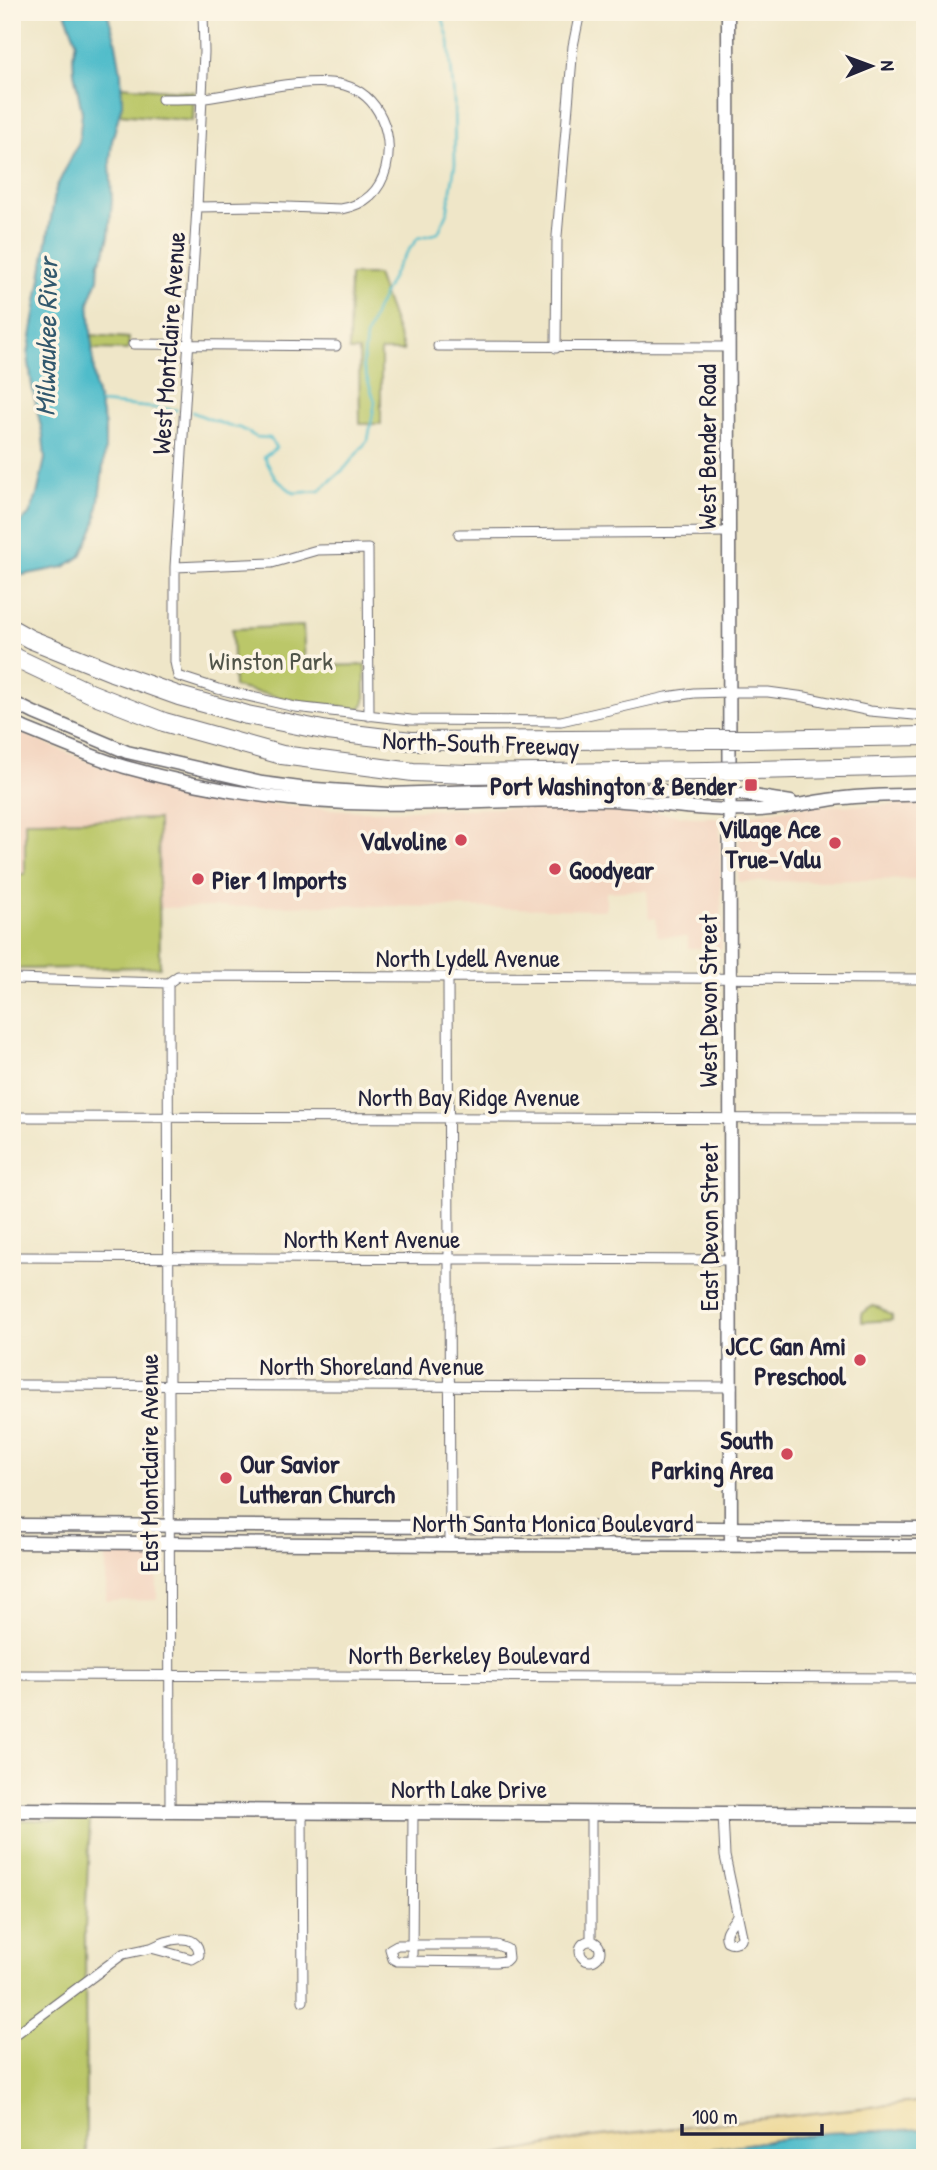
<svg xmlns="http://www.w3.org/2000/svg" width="937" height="2170" viewBox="0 0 937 2170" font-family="'Patrick Hand',sans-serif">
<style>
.built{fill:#f3d4bf}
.green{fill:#bbc769;stroke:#6e7452;stroke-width:2}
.sand{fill:#eeda9e;stroke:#887e6c;stroke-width:2}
.water{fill:#4fbcca;stroke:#386f82;stroke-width:2}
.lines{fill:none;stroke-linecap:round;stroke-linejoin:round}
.stream{stroke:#4fbcca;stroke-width:2.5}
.street-casing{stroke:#6a676c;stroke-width:11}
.secondary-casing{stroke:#6a676c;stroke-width:15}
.primary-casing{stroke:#6a676c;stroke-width:17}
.highway-casing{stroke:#6a676c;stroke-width:20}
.street{stroke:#fff;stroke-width:9}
.secondary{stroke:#fff;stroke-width:12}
.primary{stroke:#fff;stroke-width:14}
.highway{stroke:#fff;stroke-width:18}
.highway-bridge-casing{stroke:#6a676c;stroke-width:20;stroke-linecap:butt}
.highway-bridge{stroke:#fff;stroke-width:18}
.poi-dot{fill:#d1495b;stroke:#fcf5e5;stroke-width:2.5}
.labels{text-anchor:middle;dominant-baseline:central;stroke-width:7;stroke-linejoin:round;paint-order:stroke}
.street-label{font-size:26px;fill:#22223b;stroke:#fcf5e5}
.park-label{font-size:26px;fill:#505449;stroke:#fcf5e5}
.poi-label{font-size:26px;font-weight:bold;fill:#22223b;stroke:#fcf5e5;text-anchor:end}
.water-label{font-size:28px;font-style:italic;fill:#32586d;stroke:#fcf5e5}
</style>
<rect width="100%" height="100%" fill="#fcf5e5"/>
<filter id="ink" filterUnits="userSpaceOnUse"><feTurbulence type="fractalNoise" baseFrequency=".0143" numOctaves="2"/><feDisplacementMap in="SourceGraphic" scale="14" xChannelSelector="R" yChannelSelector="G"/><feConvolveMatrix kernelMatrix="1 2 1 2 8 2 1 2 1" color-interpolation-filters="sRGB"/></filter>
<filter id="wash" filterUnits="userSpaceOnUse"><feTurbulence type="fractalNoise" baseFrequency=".00686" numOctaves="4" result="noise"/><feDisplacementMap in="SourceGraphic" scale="28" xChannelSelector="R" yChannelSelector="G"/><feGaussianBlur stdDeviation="1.57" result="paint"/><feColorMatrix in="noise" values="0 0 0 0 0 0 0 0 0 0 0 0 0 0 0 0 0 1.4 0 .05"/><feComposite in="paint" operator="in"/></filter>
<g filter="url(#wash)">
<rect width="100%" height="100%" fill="#efe6c8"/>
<path class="built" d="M12,729L102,767L199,791L269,804L309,808L369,811L578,806L634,809L690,817H714L719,820L720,825L722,949L688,948V937L657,936L656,918H649L647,890L606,892V910L332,905L159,908L157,819L25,875L12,874Z
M925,804V879L738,882L740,821L744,815L808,806Z
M106,1552H157V1600L106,1601Z"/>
<path class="green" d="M120,86L194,92L193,121L119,114L122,104Z
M350,275H377L404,351H381V424H360L359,351H349Z
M91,335L129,338L128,350L92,349Z
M303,626L305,666L365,665V702L360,709L306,703L234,687L232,629Z
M158,819L160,967L12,969V874H25V821Z
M873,1306L880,1308L892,1316V1320L862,1322V1313Z
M12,1820H90L85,1929L86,2158H12Z"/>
<path class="sand" d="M925,2101V2129L825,2133L648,2158H483L592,2137Z"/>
<path class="water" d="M65,12H107L115,38L121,72L122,104L112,141L110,162L112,200L109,236L105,252L99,262L98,279L89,302L95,387L105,426V450L99,500L95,525L81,556L64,567L12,577V530L29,515L37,495L45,459L43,436L32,386L28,355L56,188L79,142L82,112L74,72L73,56L76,41Z
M925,2129V2158H648L825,2133Z"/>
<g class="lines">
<path class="stream" d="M100,403L177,410
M192,412L228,426L240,428L256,437L270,438L276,448L264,457L276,479L294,493L319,491L345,468L368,440L375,402L363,366L366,337L376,310L399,263L418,238L438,233L447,214L455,164L454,100L449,41L441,12"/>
</g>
</g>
<g filter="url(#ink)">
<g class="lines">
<g class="street-casing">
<path id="street" d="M203,12L204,52L197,207L175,567V662L178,676L218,689L295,707L411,720L561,721L666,697L694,693L729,692H768L805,697L870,711L925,716
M162,99C176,99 191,99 205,98C243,93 309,76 344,85C380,95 394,135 386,168C380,192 364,205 341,209L259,206L197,207
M133,344L336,346
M438,346L729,347
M556,348L557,236L573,46L580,12
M459,534L729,532
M175,567L272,563L317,550L368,549L369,716
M448,978L450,1545
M12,979L168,983L178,976L925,979
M168,983L170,1810
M12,1117L925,1119
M12,1257L731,1260
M12,1385L732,1387
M12,1675L925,1678
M302,1812L303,2001
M591,1813V1941
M723,1814L725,1856L742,1936L741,1940C736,1943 732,1944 727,1941C722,1930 733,1925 737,1915
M580 1951a10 10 0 1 1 20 0a10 10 0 1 1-20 0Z
M397,1945H497L507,1949L508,1958L505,1961L496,1962L397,1961L393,1959L390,1949Z
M412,1961L413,1812
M12,2037L123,1954L151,1948L192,1959L199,1955C199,1929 164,1941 151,1948"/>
</g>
<g class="secondary-casing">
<path id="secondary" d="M728,12L731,1545
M12,702L34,713L127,752L262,783L300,788L389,794L607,787L673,792L741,794L791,802
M12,722L26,729C59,742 92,757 125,767C171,780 218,790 265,796C380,812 495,798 610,800C660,803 709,812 759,810C782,809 806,803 828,800C860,795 893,796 925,794
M12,1525L925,1529
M12,1542L450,1545L925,1546"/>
</g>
<g class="primary-casing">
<path id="primary" d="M12,1810L925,1815"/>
</g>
<g class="highway-casing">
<path id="highway" d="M12,629L30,639L112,672L179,696L247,715L328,731L411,741L708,739
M12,656L90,693L164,722L282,755L413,772L467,774L708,771
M751,739L925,736
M752,770L925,766"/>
</g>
<use href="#street" class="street"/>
<use href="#secondary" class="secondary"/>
<use href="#primary" class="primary"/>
<use href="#highway" class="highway"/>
<g class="highway-bridge-casing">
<path id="highway-bridge" d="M708,739H751
M708,771L752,770"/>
</g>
<use href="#highway-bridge" class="highway-bridge"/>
</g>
</g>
<g class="poi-dot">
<rect x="744" y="778" width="14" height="14" rx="3.5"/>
<circle cx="461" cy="840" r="7"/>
<circle cx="835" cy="843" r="7"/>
<circle cx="555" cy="869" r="7"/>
<circle cx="198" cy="879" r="7"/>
<circle cx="860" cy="1360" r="7"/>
<circle cx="787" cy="1454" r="7"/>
<circle cx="226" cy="1478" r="7"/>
</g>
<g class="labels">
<g class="street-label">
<text transform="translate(168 343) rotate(-86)">West Montclaire Avenue</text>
<text transform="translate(706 447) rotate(-90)">West Bender Road</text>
<text transform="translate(481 743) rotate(2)">North-South Freeway</text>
<text x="468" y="957">North Lydell Avenue</text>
<text transform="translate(707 1001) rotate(-90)">West Devon Street</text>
<text x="469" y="1096">North Bay Ridge Avenue</text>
<text transform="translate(708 1227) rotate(-90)">East Devon Street</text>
<text x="372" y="1238">North Kent Avenue</text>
<text x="372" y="1365">North Shoreland Avenue</text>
<text transform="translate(148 1463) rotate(-90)">East Montclaire Avenue</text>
<text x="553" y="1522">North Santa Monica Boulevard</text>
<text x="469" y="1654">North Berkeley Boulevard</text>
<text x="469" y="1788">North Lake Drive</text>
</g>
<g class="park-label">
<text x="271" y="660">Winston Park</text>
</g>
<g class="poi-label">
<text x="737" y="785">Port Washington &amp; Bender</text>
<text x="821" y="828">Village Ace<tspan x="821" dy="30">True-Valu</tspan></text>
<text x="447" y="840">Valvoline</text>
<text x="569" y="869" text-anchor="start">Goodyear</text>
<text x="212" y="879" text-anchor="start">Pier 1 Imports</text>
<text x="846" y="1345">JCC Gan Ami<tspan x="846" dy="30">Preschool</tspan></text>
<text x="773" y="1439">South<tspan x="773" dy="30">Parking Area</tspan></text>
<text x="240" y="1463" text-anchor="start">Our Savior<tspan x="240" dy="30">Lutheran Church</tspan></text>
</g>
<g class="water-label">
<text transform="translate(46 337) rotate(-89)">Milwaukee River</text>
</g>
</g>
<rect width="937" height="2170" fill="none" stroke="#fcf5e5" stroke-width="42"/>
<g transform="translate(871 66) rotate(89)" stroke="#fcf5e5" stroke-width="5" paint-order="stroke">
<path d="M0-5L12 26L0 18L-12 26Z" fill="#22223b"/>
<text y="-10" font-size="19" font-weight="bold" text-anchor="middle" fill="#22223b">N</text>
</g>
<path d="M682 2124v10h140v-10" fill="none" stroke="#22223b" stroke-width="3.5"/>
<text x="692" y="2124" font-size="21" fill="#22223b" stroke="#fcf5e5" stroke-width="5" paint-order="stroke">100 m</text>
</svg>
